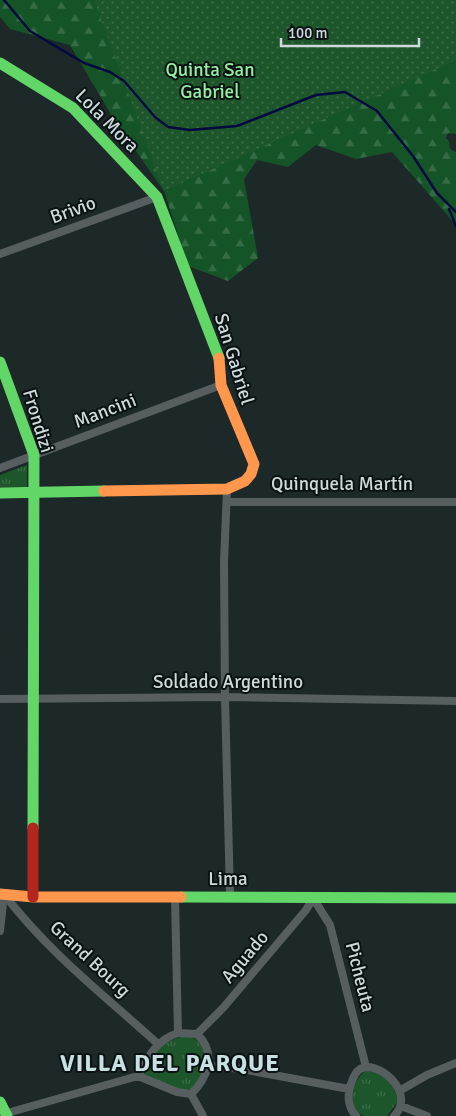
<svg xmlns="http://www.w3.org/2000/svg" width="456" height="1116" viewBox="0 0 456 1116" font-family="Signika,sans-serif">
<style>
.grass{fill:url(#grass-tufts)}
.forest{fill:url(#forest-firs)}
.park{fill:url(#park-dots)}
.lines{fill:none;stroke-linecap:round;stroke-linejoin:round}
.stream{stroke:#030a41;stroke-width:2.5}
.street{stroke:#575e60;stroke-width:8}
.fast{stroke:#63d668;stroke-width:11}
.slow{stroke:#ff974d;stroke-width:11}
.jam{stroke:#b3261e;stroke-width:11}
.labels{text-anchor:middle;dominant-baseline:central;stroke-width:4;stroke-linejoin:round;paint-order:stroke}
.park-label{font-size:19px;fill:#94f0a0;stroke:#0a1213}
.street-label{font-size:19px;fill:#ced9db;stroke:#0a1213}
.district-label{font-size:24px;font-weight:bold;letter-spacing:1px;fill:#c9e0e3;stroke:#0a1213}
</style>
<defs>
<pattern id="grass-tufts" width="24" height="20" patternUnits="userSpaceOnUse" patternTransform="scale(1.25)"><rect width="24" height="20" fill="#1d562b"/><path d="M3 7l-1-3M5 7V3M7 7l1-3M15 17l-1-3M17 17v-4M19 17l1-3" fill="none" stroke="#3d6e49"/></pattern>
<pattern id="forest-firs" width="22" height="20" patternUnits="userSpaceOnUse" patternTransform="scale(1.25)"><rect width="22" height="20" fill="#145426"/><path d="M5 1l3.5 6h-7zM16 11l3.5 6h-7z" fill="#356c45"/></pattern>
<pattern id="park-dots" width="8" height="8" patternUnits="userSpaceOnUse" patternTransform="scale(1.25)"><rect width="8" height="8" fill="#1d562b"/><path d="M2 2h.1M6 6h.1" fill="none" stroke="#3d6e49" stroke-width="1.8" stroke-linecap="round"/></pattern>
</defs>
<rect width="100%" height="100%" fill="#1d2829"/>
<path class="grass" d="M27,465V487H0V475Z
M186,1036C215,1039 207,1091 184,1090C171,1090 155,1079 143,1074C146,1055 167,1039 186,1036Z
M366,1071C384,1070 395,1086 398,1101L387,1116H363C347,1107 351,1080 366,1071Z"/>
<path class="forest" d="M0,0H456V134L448,133L446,138L449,141L450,149L456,152V225L392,152L356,159L316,145L288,167L257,160L244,179L258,258L228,281L188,266L164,191L115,121L70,45L10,29L0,17Z"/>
<path class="park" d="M94,0H456V60L164,191Z"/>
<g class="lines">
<path class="stream" d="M4,0L30,31L84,63L110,72L124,81L155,117L168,127L190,130L237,126L316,95L345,92L377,111L413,156L437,193L456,212
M449,209L456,226"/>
<path class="street" d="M0,254L157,197
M0,468L221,385
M227,489L224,563L225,697L230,896
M228,502H456
M0,699L225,697L456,701
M4,894C47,951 105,996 158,1044
M175,898L178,1033
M0,931L4,894
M178,1033L197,1034C217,1053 208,1078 191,1094L177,1092L138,1076C148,1057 156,1040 178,1033Z
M197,1034L223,1008L306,910L313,898L330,925L366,1067
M210,1066L241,1069L349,1089
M401,1090L427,1075L456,1063
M191,1094L203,1116
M401,1106L427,1116
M7,1113L138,1076
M356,1116C349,1108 347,1098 350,1087C352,1081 354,1073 359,1070C375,1057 418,1092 394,1116"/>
<path class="fast" d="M0,63L73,108L157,197L219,358
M0,362L34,455L33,828
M0,493L104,491
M181,897L456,898
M0,1102L7,1116"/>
<path class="slow" d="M104,491L227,489L245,481L251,474L254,464L221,385L219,358
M0,894L33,897H181"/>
<path class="jam" d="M33,897V828"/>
</g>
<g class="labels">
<g class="park-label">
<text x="210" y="70">Quinta San<tspan x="210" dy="22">Gabriel</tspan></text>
</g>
<g class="street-label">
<text transform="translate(107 121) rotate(45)">Lola Mora</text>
<text transform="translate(73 210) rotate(-20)">Brivio</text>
<text transform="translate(234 359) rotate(73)">San Gabriel</text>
<text transform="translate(105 411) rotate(-21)">Mancini</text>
<text transform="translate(38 421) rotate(73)">Frondizi</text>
<text x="342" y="484">Quinquela Martín</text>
<text x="228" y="682">Soldado Argentino</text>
<text x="228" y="879">Lima</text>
<text transform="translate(245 957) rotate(-50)">Aguado</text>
<text transform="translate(90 959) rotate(43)">Grand Bourg</text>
<text transform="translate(360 977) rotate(76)">Picheuta</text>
</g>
<g class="district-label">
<text x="170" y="1063">VILLA DEL PARQUE</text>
</g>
</g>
<path d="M281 38v8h138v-8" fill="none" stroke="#ced9db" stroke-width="2.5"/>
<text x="288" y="38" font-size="15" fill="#ced9db" stroke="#0a1213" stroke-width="4" paint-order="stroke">100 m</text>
</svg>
